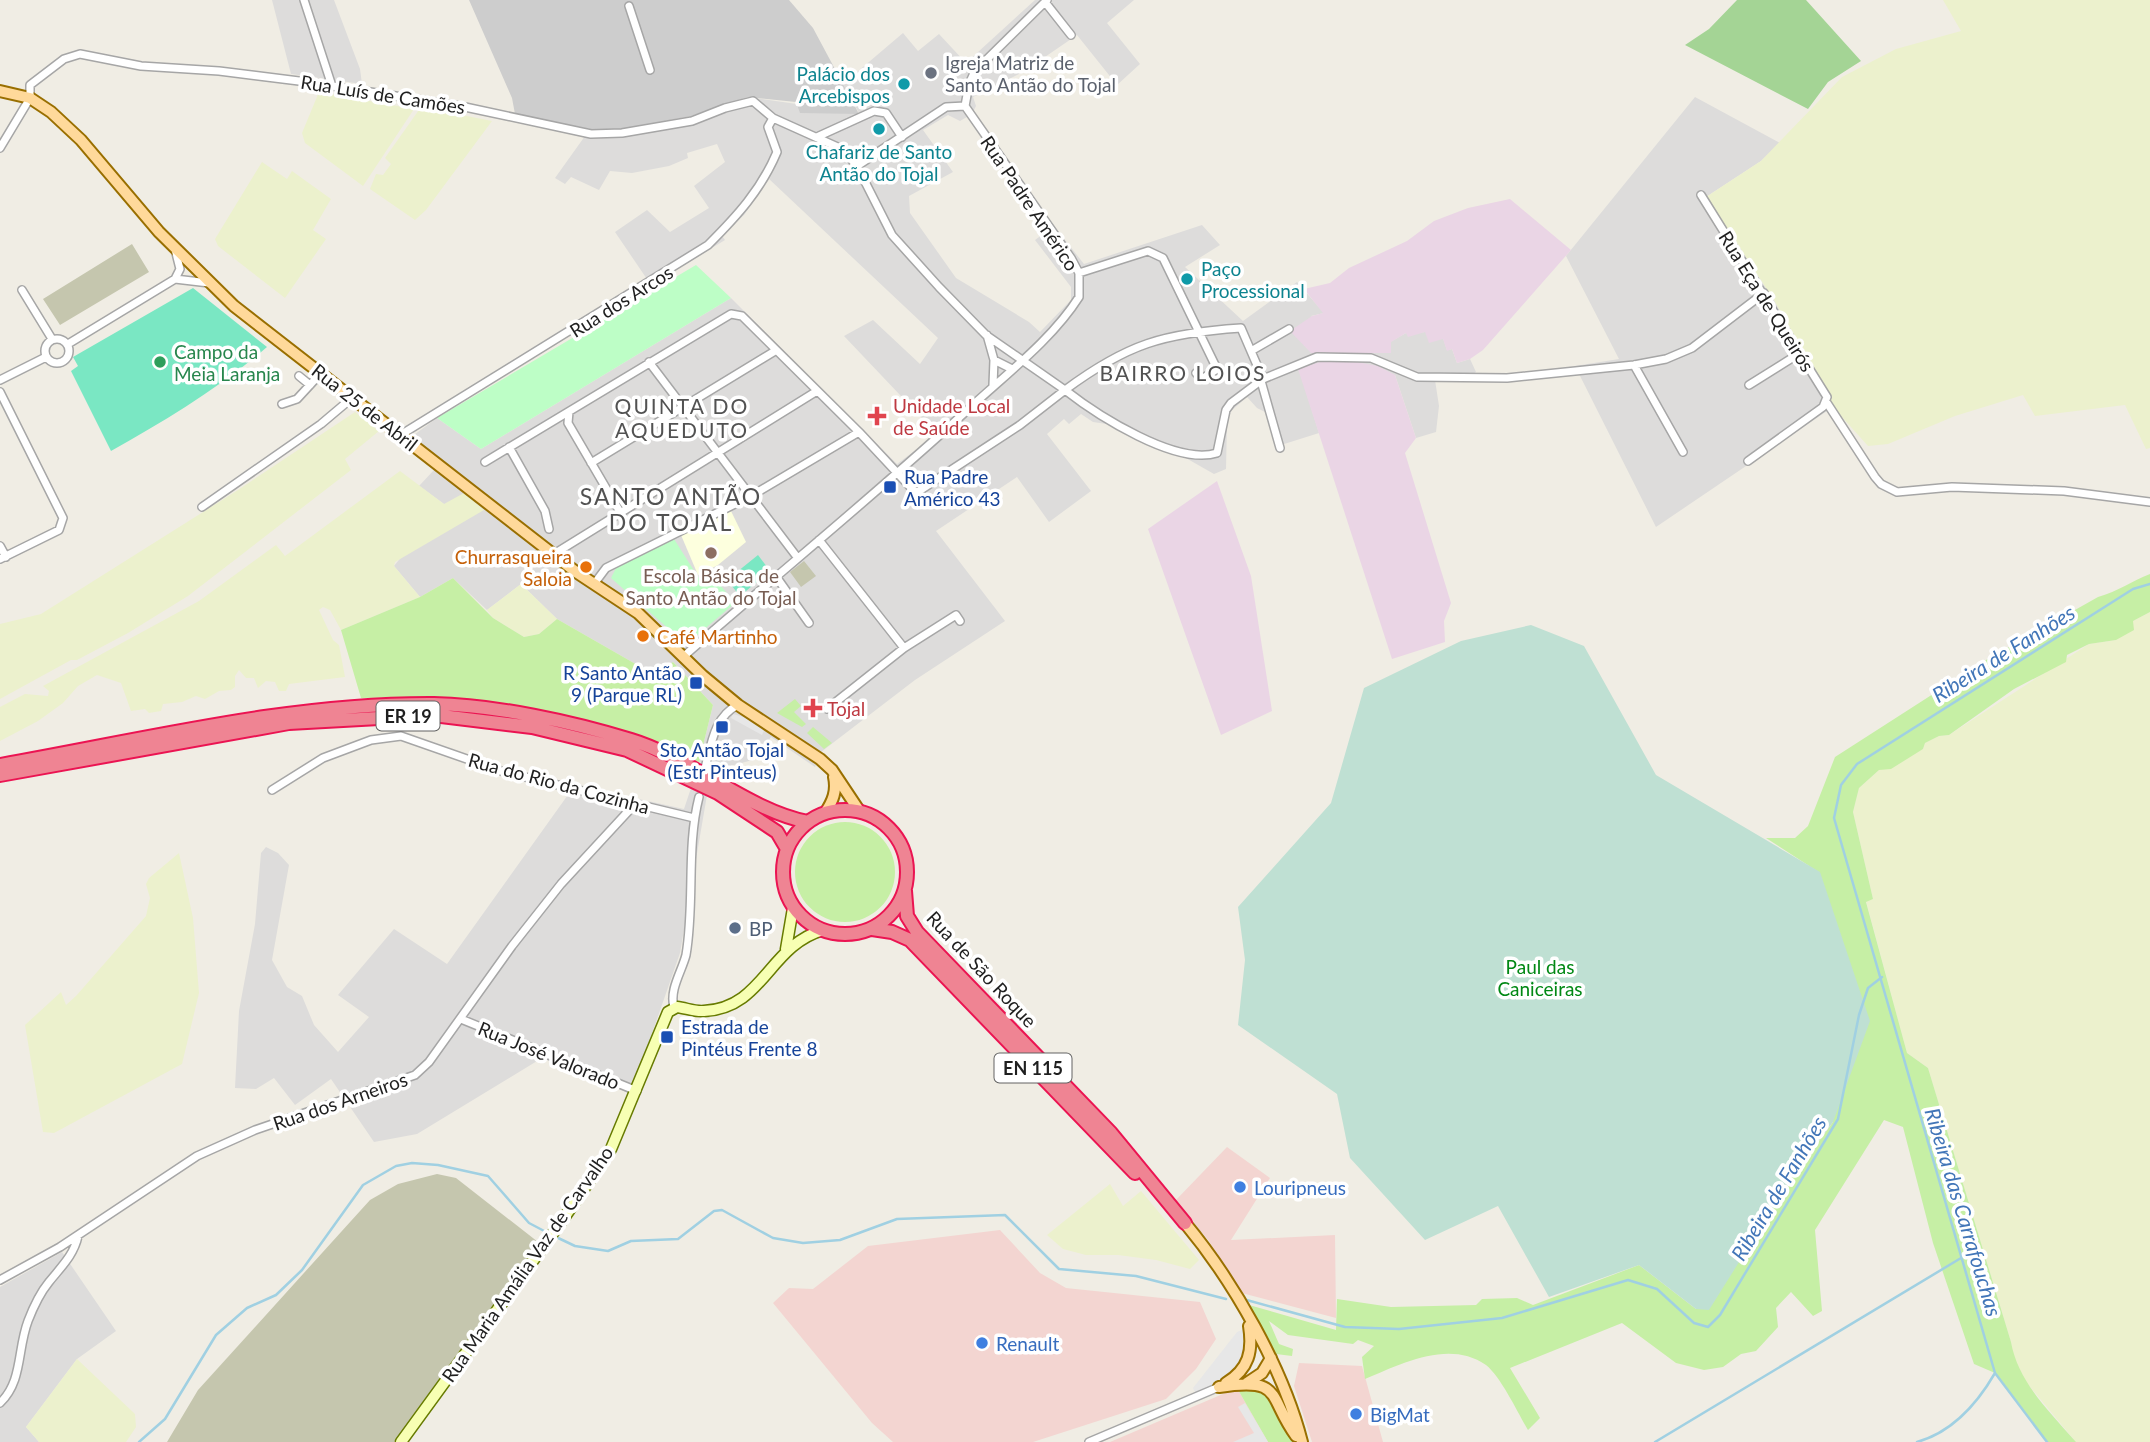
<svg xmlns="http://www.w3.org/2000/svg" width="2150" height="1442" viewBox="0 0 2150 1442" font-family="Lato,sans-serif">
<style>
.residential{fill:#dddcdb}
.commercial{fill:#f3d5d1}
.industrial{fill:#ead5e5}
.education{fill:#fdffde}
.religious{fill:#cdcdcd}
.construction{fill:#c5c6ae}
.farmland{fill:#ecf1cd}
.grass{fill:#c6efa5}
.forest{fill:#a4d495}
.wetland{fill:#bfe0d3}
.park{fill:#bdfec6}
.pitch{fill:#7ae7c3}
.parking{fill:#e7e7e7}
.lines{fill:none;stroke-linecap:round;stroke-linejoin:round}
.stream{stroke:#a0d0e2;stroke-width:2.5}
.street-casing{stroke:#a6a6a6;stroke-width:10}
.secondary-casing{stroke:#677b00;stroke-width:13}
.primary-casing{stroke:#996f00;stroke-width:14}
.highway-casing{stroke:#eb1452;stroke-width:16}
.street{stroke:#fff;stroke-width:7}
.secondary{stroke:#f7ffb3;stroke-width:10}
.primary{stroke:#ffd99a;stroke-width:10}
.highway{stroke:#ef8493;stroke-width:12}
.worship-dot{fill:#6b7280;stroke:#fff;stroke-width:2.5}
.culture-dot{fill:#0f9aa8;stroke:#fff;stroke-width:2.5}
.leisure-dot{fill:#2e9e5b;stroke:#fff;stroke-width:2.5}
.health-dot{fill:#e0444e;stroke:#fff;stroke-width:2.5}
.transit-dot{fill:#1a4fb4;stroke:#fff;stroke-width:2.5}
.education-dot{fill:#8d6e63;stroke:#fff;stroke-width:2.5}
.food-dot{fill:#e8710a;stroke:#fff;stroke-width:2.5}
.service-dot{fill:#5c6f8a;stroke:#fff;stroke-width:2.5}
.shop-dot{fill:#3f7fe0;stroke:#fff;stroke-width:2.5}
.labels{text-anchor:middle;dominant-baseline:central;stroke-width:7;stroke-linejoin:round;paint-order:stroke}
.shield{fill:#fff;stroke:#626262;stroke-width:2}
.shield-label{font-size:18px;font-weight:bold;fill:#1f1f1f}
.worship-label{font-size:19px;fill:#5b616d;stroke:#fff;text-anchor:start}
.culture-label{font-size:19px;fill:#0d838f;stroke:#fff;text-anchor:end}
.street-label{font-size:19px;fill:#1f1f1f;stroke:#fff}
.leisure-label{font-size:19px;fill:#27864d;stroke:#fff;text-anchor:start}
.health-label{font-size:19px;fill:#be3a42;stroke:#fff;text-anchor:start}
.transit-label{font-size:19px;fill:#164399;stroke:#fff;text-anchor:start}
.food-label{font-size:19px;fill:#c56008;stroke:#fff;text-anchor:end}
.education-label{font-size:19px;fill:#785e54;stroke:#fff}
.service-label{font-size:19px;fill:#4e5e75;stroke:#fff;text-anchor:start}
.park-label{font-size:19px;fill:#018814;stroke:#fff}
.shop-label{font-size:19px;fill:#366cbe;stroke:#fff;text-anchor:start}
.neighbourhood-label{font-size:21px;letter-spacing:2px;fill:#525252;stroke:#fff}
.water-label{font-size:21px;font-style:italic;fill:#4276b8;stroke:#fff}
.quarter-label{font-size:23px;letter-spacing:2px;fill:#525252;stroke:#fff}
</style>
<rect width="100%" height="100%" fill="#f0ede4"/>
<path class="residential" d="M272,0H334L360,69L362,84L291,74Z
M1035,0H1134L1107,23L1140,64L1117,85L1077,35L1023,72L973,97L976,106L972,114L960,121L948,115L923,130L953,172L909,196L910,213L956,278L1029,322L1040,332L1071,300V287L1035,240L1054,226L1084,264L1202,225L1220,245L1185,267L1243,321L1297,282L1324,313L1311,316L1390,353V342L1406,333L1426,332L1443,338L1447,350L1452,349L1457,363L1470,359L1476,372L1465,379L1435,380L1439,406L1436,432L1416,438L1395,375L1299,369L1319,433L1281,445L1267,413L1257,408L1247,397L1231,411L1227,423L1226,469L1214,474L1133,428L1093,422L1081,414L1069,424L1064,419L1047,434L1091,491L1049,522L1017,477L936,531L1005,621L915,680L821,752L815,767L771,737L756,759L716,770L699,762L713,705L673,662L653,674L557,619L521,584L487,610L453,578L420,597L394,566L444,504L419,486L434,470L403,443L437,418L481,449L731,298L897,464L937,434L844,336L873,320L920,364L938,338L769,179L744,215L722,236L725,240L651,285L615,232L647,210L670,232L709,208L694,186L725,162L717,144L687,153L688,158L669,166L632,173L610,171L599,190L571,177L565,184L555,178L590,129H623L691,116L748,97L859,113L843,84L903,33L918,51L939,34L966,63Z
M1695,97L1780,143L1761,161L1706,197L1774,300L1833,407L1656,527L1575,366L1619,359L1566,256Z
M575,785L684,809L691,788L707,795L680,953L631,1094L542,1058L417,1134L374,1142L331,1079L295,1105L274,1078L256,1089L235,1088L239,1011L255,924L261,853L266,847L278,853L289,865L272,960L287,987L302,996L314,1025L338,1052L369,1017L338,995L394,929L447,964Z
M62,1252L116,1331L77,1359L26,1427L39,1442H0V1287Z"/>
<path class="commercial" d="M1227,1147L1270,1178L1231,1240L1335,1235L1336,1318L1238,1292L1209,1241L1175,1201Z
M1000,1230L1040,1273L1066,1288L1200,1302L1216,1339L1196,1369L1166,1399L1033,1442H893L872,1423L773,1303L789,1288L813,1289L868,1246Z
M1299,1363L1362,1366L1383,1442H1312L1294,1386Z
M1237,1388L1268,1442H1110Z"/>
<path class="industrial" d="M1510,199L1571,250L1483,350L1470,359L1457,363L1452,349L1447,351L1443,339L1429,343L1425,332L1408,337L1406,333L1391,342V353H1311L1290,331L1312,316L1323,313L1304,289L1330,283L1349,268L1407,241L1434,221L1468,208Z
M1320,362H1357L1378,366L1395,375L1416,438L1405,453L1451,603L1444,621L1445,642L1392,659L1298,369Z
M1217,481L1251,576L1272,711L1221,735L1148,529Z"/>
<path class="education" d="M731,511L746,542L718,565L698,575L681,535Z"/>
<path class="religious" d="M469,0H789L813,28L859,114L800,113L796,102L748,97L691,116L623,129H590L515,114L512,98Z"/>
<path class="construction" d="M132,244L149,272L60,325L43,299Z
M804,561L816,576L801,587L790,572Z
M437,1174L456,1178L538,1242L394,1442H167L198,1390L370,1200L398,1184Z"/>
<path class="farmland" d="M1943,0H2150V448L2146,449L2125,405L2035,416L2023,395L1955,416L1888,444L1868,446L1833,407L1774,300L1706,197L1761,161L1842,77L1896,49L1961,31Z
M319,92L414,109L363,186L305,143L302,133Z
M421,107L492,121L426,210L415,220L370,189L376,174L383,175L391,164L385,158Z
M262,162L287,179L292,171L331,199L313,230L326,239L285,298L218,246L215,239Z
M355,412L379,431L345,459L351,470L188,596L128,633L77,660H71L0,699V624L41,614L238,490Z
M400,471L444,504L464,493L484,510L395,562L394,566L420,597L341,630L330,610L323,607L319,610L333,640L339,645L345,677L289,684L286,691H279L275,682L266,681L258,688L254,678H246L239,670L235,676V687L231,690L219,691L205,699L196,696L182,702L163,704L161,711L149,713L145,709L131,711L121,683L97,675L78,686L63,703L38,721L0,741V707L25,694L48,696L49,691L43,686L199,601L276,545L285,556Z
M521,584L557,619L539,634L524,637L493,618L487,610Z
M2150,612V1442H2076L2026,1382L2014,1361L2011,1342L1928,1068L1907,1053L1866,901L1873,899L1853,812L1859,788L1879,770L1923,749L1925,743L1939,736L1949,735L2089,644L2116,640L2133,621Z
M179,853L193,918L199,993L182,1064L54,1133L43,1132L25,1025L61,992L66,1005L76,996L146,916L150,898L146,884L149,878Z
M1110,1184L1123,1206L1141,1191L1199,1260L1190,1269L1156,1260L1118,1255H1086L1063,1249L1047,1235Z
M77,1359L135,1414L136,1427L126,1442H39L26,1427Z"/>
<path class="grass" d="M2150,574V612L2133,621L2134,630L2116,640L2089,644L2067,655L2066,662L2014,689L1949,735L1939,736L1925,743L1923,749L1891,769L1879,770L1859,788L1853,812L1873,899L1866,902L1907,1053L1928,1068L2011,1342C2018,1382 2050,1412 2076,1442H2047L1995,1373L1974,1364L1933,1243L1903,1127L1884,1120L1815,1230L1822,1311L1813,1316L1791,1292L1776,1308L1778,1327L1756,1351L1741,1354L1723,1367L1704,1370L1676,1363L1622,1323L1510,1368L1540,1418L1528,1430C1518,1413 1501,1377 1486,1365C1449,1339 1401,1364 1365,1379L1362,1357L1374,1346L1358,1340L1353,1344L1288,1335L1269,1321L1279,1344L1293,1349L1292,1356L1276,1354L1249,1305L1336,1330L1337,1299L1391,1307L1476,1305L1482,1299L1517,1298L1533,1305L1639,1265L1696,1309L1833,1122L1820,873L1766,838H1795L1808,826L1835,757L1986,660L2098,597C2117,592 2132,581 2150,574Z
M453,578L493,618L524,637L539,634L557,619L653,674L673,662L713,705L699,762C651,744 603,725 553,713C490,697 425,697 361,698L341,630L420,597Z
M795,699L801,706L794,712L806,724L802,727L777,713Z
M813,727L832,743L824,749L807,733Z
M795 872a50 50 0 1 1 100 0a50 50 0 1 1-100 0Z
M1237,1388C1272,1387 1281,1414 1293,1442H1268Z"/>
<path class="forest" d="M1737,0H1806L1861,61L1828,82L1808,109L1685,45L1709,29Z"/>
<path class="wetland" d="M1531,625L1584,646L1656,775L1820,872L1870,1021L1833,1122L1798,1168L1709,1310L1696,1309L1639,1265L1549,1297L1498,1206L1425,1240L1350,1158L1337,1094L1238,1025L1245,960L1238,907L1331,803L1364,688L1461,641Z"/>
<path class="park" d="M696,265L731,298L481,449L437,418Z
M674,539L700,580L711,574L735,603L688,643L679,638L611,578L616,568Z"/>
<path class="pitch" d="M193,288L267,347C219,388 166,420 111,451L71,371L78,366L73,357Z
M758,555L770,571L740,596L727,580Z"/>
<path class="parking" d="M733,714L751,719L765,728L762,735L731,718Z
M1249,1327L1244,1369L1197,1397L1193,1388L1237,1332Z
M1245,1403L1268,1442H1233L1254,1433L1238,1407Z"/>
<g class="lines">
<path class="stream" d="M554,1236L575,1246L608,1251L631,1241L678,1239L714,1211L722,1210L773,1238L803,1243L840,1240L897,1219L1005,1215L1059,1269L1136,1276L1226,1299
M1243,1299L1345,1327L1399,1329L1502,1318L1628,1280L1657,1289L1694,1323L1708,1327L1720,1315L1838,1119L1859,1015L1868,988L1882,977
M139,1442L165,1419L216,1335L247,1308L276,1295L302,1270L363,1185L396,1166L412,1163L438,1165L488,1176L529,1223L548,1233
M1655,1442L1961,1258
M1917,1442C1953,1432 1977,1404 1995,1373
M2047,1442L1995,1373L1834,818L1841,785L1857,764L2133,589L2150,584"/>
<g class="street-casing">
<path id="street" d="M304,0L332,86
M1045,2L1071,35
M629,6L650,70
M965,106L969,84L975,71L1047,0
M819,136L874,111L886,113L902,137
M0,148L30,98V85L64,59L80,54L141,66L219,71L307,82L465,107L591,134L622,133L692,121L725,108L753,101L773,118L842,149L857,166L892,235L939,287L986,335L1065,390L1020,425L916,493L859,432L742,316L731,314L485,462
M857,166L946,107L965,106
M1701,195L1827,397L1823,407L1748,461
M1079,273L1148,251L1163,258L1217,369L1202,379L1196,373
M175,279L209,283
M22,290L52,339
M987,335L994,360L993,385
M45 351a12 12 0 1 1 24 0a12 12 0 1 1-24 0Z
M68,344L175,279L180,269L175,249
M1251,351L1289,329
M994,360L1012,369
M649,362L797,557
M1634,365L1683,452
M299,376L310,385
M1263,379L1241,328C1164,333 1127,344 1065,390C1097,415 1176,466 1217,453L1226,410L1231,403L1263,379L1317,357L1371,358L1417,377L1507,378L1634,365L1666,359L1692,348L1764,293
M0,380L46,357
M1261,381L1280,448
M1749,385L1800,353
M0,392L63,518L59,530L0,559
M1827,403L1875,477L1881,484L1897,492L1952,487L2064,491L2150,502
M282,404L297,399L321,373
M569,412L568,423L620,512
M402,434L708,245C737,216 761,190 777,152L768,127L773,118
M509,447L545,511L549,529
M591,463L775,351
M202,507L321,424L353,397
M819,540L904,648
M0,546L6,557
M554,554L817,391
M775,575L809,623
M594,584L606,568L751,496L859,432
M683,657C780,572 880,491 974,404C1009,372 1053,338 1079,297V273L1071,258L965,106
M827,709L904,648L956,615L960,621
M704,772C711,747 713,717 738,705
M272,790L323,758L371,740L401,736L504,772L694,818
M674,1007C669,990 682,971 686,955C695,903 686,848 699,797
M461,1019L637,1091
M0,1280L60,1247L197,1156L255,1130L415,1075L429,1062L512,946L561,884L634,805
M0,1403C23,1381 17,1350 28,1321C33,1308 40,1293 49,1282C61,1267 74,1255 78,1236
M1089,1442L1219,1387"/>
</g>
<g class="secondary-casing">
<path id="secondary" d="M786,949L793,908
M401,1442L564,1218L611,1149L668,1012L677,1007C686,1008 695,1012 704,1011C764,1008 768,946 823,930"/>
</g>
<g class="primary-casing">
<path id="primary" d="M0,91L30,98L51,112L81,140L159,232L234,306L576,572L638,613L703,676L738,705L820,759L832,770L860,812
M825,813C833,801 837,791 834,777
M1185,1223C1234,1282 1283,1368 1302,1442
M1226,1383C1249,1369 1253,1351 1249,1326
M1247,1383L1262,1373L1271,1358
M1219,1387C1284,1377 1267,1396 1296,1436"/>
</g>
<g class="highway-casing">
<path id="highway" d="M0,765C143,740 288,703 434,704C494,705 573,722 631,740C691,758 749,811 808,822
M0,775L289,723L433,715L532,727L627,750L718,793L777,832L787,849
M783 872a62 62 0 1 1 124 0a62 62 0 1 1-124 0Z
M905,891L907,916L917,932L1111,1133L1185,1223
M872,929L892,932L910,940L1135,1173"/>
</g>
<use href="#street" class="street"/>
<use href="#secondary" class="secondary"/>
<use href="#primary" class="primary"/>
<use href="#highway" class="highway"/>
</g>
<circle class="worship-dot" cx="931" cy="73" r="7"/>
<g class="culture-dot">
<circle cx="904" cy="84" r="7"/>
<circle cx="879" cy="129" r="7"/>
<circle cx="1187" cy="279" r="7"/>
</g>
<circle class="leisure-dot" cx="160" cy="362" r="7"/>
<g class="health-dot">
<path d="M873.5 405.5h7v7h7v7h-7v7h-7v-7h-7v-7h7z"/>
<path d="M809.5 697.5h7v7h7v7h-7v7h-7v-7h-7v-7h7z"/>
</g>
<g class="transit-dot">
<rect x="883" y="480" width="14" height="14" rx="3.5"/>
<rect x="689" y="676" width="14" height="14" rx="3.5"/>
<rect x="715" y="720" width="14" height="14" rx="3.5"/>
<rect x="660" y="1030" width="14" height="14" rx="3.5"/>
</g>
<circle class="education-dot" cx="711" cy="553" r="7"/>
<g class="food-dot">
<circle cx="586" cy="567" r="7"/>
<circle cx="643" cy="636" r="7"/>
</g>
<circle class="service-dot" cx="735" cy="928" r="7"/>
<g class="shop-dot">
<circle cx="1240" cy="1187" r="7"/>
<circle cx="982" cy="1343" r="7"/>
<circle cx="1356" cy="1414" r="7"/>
</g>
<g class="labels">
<g class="shield">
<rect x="376.5" y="701.5" width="63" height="29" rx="5"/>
<rect x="994.5" y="1053.5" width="77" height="29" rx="5"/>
</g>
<g class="shield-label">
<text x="408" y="716">ER 19</text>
<text x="1033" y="1068">EN 115</text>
</g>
<g class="worship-label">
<text x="945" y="62">Igreja Matriz de<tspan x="945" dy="22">Santo Antão do Tojal</tspan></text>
</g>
<g class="culture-label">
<text x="890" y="73">Palácio dos<tspan x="890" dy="22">Arcebispos</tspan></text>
<text x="879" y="151" text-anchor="middle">Chafariz de Santo<tspan x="879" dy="22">Antão do Tojal</tspan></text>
<text x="1201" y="268" text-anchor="start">Paço<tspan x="1201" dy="22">Processional</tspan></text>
</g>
<g class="street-label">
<text transform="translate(383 94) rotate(9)">Rua Luís de Camões</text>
<text transform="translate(1030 203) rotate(56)">Rua Padre Américo</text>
<text transform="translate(621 301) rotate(-32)">Rua dos Arcos</text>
<text transform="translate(1767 301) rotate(58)">Rua Eça de Queirós</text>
<text transform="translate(365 407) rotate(38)">Rua 25 de Abril</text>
<text transform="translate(559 783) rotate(15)">Rua do Rio da Cozinha</text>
<text transform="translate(982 969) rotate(47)">Rua de São Roque</text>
<text transform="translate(549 1055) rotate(22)">Rua José Valorado</text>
<text transform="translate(340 1101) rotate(-19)">Rua dos Arneiros</text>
<text transform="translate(527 1264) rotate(-55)">Rua Maria Amália Vaz de Carvalho</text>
</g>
<g class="leisure-label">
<text x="174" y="351">Campo da<tspan x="174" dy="22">Meia Laranja</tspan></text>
</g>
<g class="health-label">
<text x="893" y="405">Unidade Local<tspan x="893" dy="22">de Saúde</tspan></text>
<text x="827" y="708">Tojal</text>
</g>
<g class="transit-label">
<text x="904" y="476">Rua Padre<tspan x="904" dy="22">Américo 43</tspan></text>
<text x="682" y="672" text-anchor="end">R Santo Antão<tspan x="682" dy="22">9 (Parque RL)</tspan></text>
<text x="722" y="749" text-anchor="middle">Sto Antão Tojal<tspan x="722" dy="22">(Estr Pinteus)</tspan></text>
<text x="681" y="1026">Estrada de<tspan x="681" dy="22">Pintéus Frente 8</tspan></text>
</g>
<g class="food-label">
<text x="572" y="556">Churrasqueira<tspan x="572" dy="22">Saloia</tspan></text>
<text x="657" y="636" text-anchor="start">Café Martinho</text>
</g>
<g class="education-label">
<text x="711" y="575">Escola Básica de<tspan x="711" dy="22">Santo Antão do Tojal</tspan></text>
</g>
<g class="service-label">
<text x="749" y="928">BP</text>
</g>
<g class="park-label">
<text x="1540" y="966">Paul das<tspan x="1540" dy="22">Caniceiras</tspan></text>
</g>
<g class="shop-label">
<text x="1254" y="1187">Louripneus</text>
<text x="996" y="1343">Renault</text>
<text x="1370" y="1414">BigMat</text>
</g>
<g class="neighbourhood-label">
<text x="1183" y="372">BAIRRO LOIOS</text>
<text x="682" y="405">QUINTA DO<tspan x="682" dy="24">AQUEDUTO</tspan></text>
</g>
<g class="water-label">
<text transform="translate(2003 653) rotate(-32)">Ribeira de Fanhões</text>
<text transform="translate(1778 1188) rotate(-59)">Ribeira de Fanhões</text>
<text transform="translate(1964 1212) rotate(73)">Ribeira das Carrafouchas</text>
</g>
<g class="quarter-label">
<text x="671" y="496">SANTO ANTÃO<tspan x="671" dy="26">DO TOJAL</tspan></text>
</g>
</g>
</svg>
